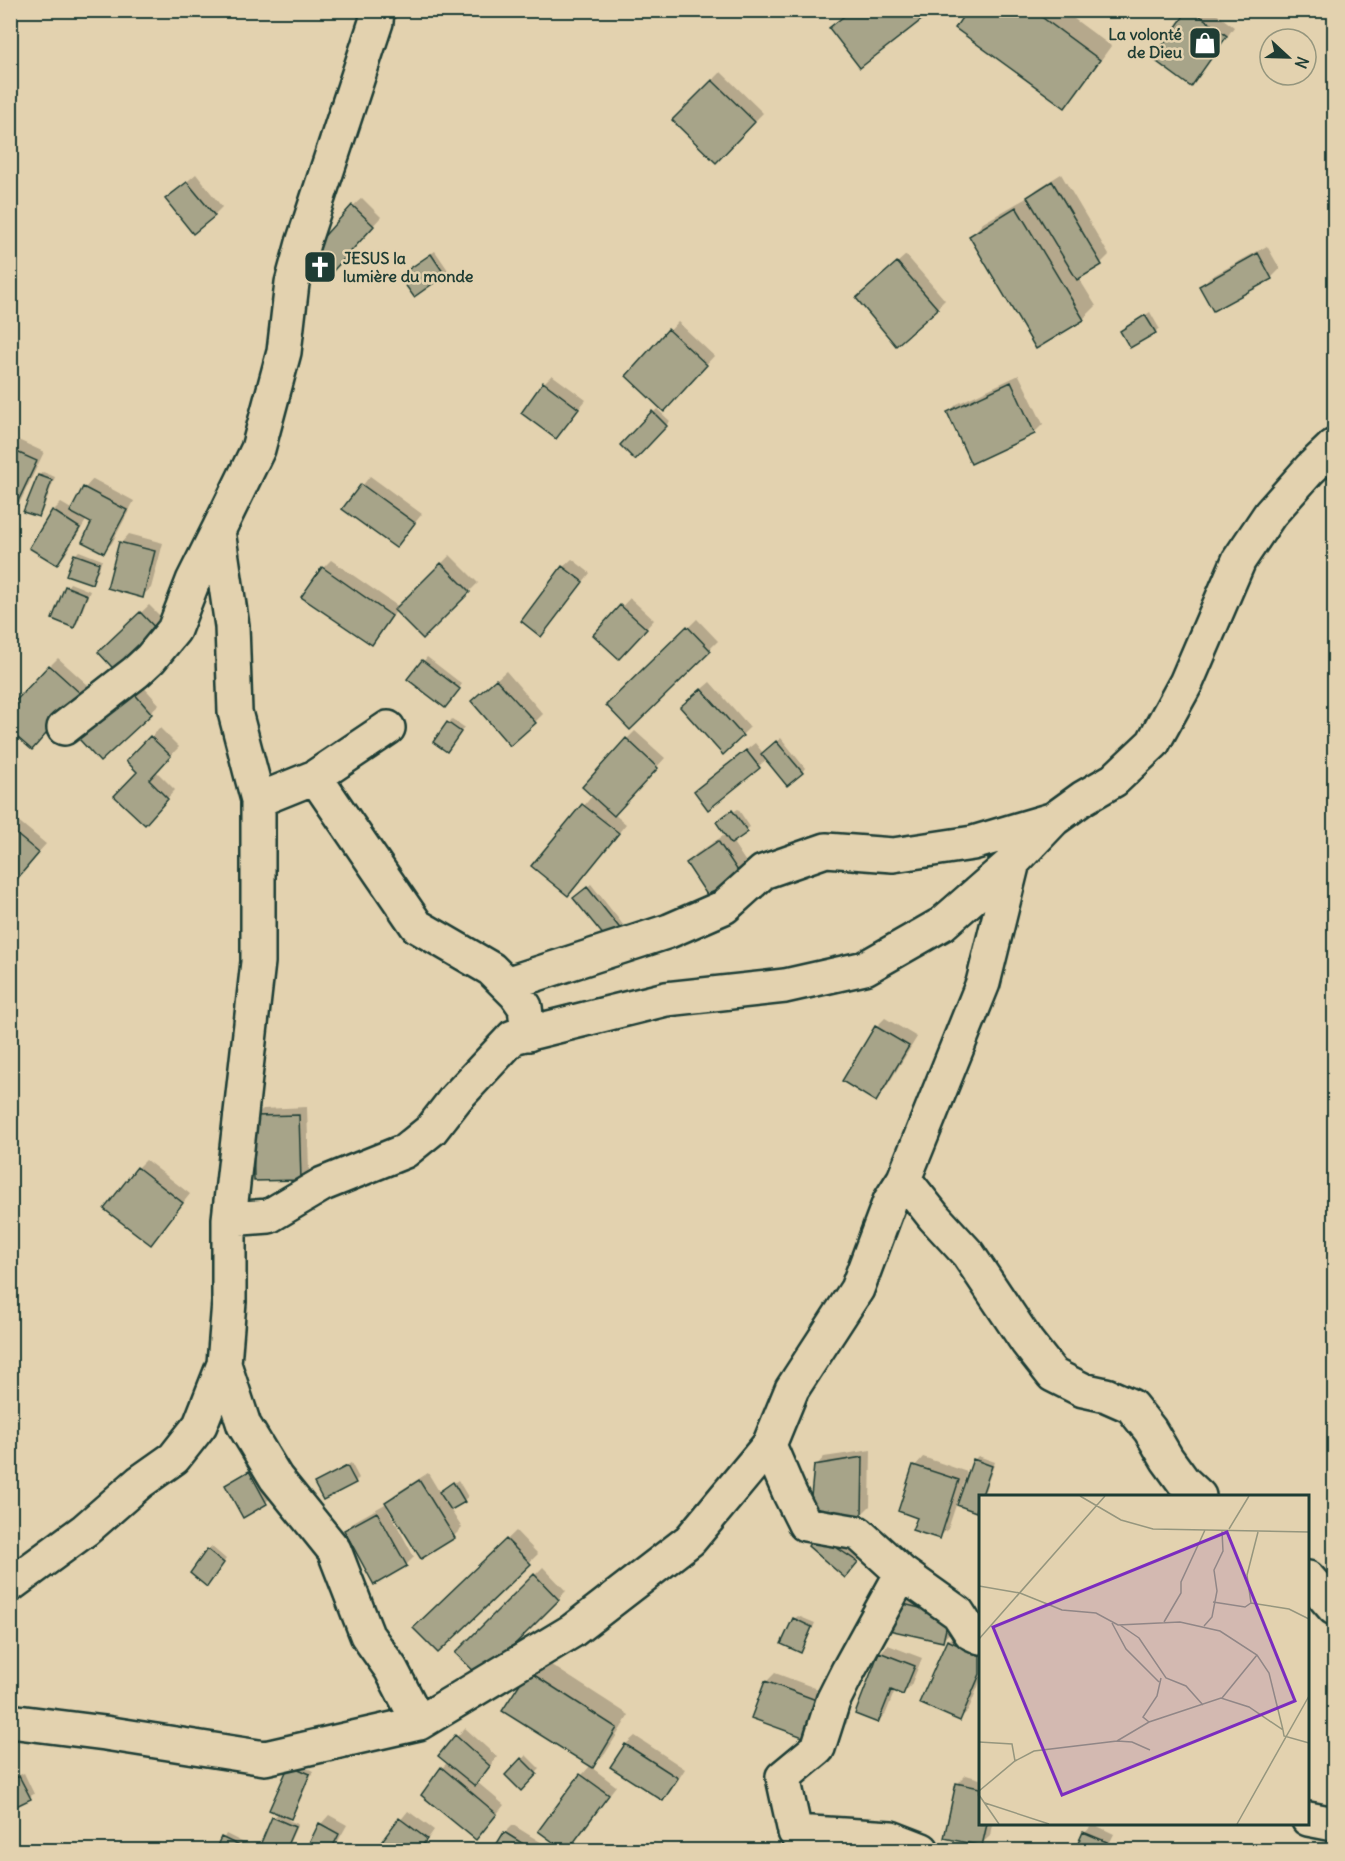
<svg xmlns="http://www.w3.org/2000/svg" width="1345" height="1861" viewBox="0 0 1345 1861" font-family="Delius,sans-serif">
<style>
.shadow{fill:#0003}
.building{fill:#a7a489;stroke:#1f3d34;stroke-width:1.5}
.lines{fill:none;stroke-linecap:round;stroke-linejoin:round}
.minor-casing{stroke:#1f3d34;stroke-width:38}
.minor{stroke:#e3d2af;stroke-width:33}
.labels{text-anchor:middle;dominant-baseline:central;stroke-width:5;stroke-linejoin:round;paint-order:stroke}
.poi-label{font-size:16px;font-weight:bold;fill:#1f3d34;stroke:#e3d2af;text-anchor:end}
.inset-road{fill:none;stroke:#95967e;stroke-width:1.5}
.view{fill:#7b2cbf;fill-opacity:0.15;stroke:#7b2cbf;stroke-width:3}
.inset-edge{fill:none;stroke:#1f3d34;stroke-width:3}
</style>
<rect width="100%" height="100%" fill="#e3d2af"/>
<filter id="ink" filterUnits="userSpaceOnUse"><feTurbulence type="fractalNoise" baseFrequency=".0167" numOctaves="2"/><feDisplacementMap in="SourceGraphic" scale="12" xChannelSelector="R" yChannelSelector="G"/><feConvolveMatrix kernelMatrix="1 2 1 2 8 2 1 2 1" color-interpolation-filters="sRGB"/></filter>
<g filter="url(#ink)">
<path class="shadow" d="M969,10H1062L1111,46L1077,93L1064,106Z
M1189,10H1211L1234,27L1199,76L1190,85Z
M721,72L763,113L716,161L674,120Z
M196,174L222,207L214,215L176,191Z
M1061,174L1109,255L1101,263L1078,277L1096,306L1083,319L971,236L983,223L1030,196L1037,189Z
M362,198L381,217L331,272L353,206Z
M1267,246L1280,269L1271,278L1201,286L1209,278Z
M435,251L448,270L444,274L405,272Z
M906,255L945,300L937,308L866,290Z
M1150,312L1159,328L1155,332L1122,331Z
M678,322L714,356L672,401L628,376Z
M552,375L586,400L556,437L544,383Z
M1019,375L1043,424L1034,433L949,412L957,404Z
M657,409L670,421L635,457L622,445Z
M16,439L44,452L10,523V445Z
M43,472L55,477L42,512L38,516L39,475Z
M370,476L422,514L396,546L345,508Z
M93,479L134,501L112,543L103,552L93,522L87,519L65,555L57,564L53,511L61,503L73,510L85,488Z
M129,534L163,543L151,588L142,596L121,543Z
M79,551L102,560L95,579L91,582L75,555Z
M450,555L478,583L423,637L397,610L380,635L371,643L323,568L331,560L399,607Z
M572,559L590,573L541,635L563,567Z
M70,583L90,591L78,622L74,626L67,587Z
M630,598L654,620L628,649L595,635Z
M149,605L171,627L100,652Z
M697,619L718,641L630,728L608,706Z
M10,625L20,640L10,649Z
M427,657L462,684L449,702L410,678Z
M58,658L88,685L40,740L50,666Z
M506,671L543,714L535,722L481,693Z
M710,682L750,727L742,735L690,699Z
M141,684L159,704L100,760L81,739Z
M452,719L464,727L451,746L435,741Z
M160,728L179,747L156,771L175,790L153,814L139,772L128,761Z
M635,731L665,758L614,814L626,824L568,894L534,866L593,795L627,739Z
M781,738L805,768L802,772L767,759L709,807L705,783L755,743L763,753Z
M738,809L750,827L732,841L749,867L741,876L688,863L696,854L726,834L719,821Z
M10,814L46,844L10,884Z
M591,884L624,926L621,930L579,894Z
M885,1018L917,1037L884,1091L876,1100L844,1081L876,1027Z
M307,1107L309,1170L300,1178L254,1117L263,1109Z
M146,1160L190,1194L151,1243L138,1168Z
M871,1450L870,1506L862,1514L816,1466L824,1457Z
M978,1456L995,1462L983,1496H980L979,1507L976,1510L974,1460Z
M923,1457L967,1472L948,1529L939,1537L919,1517L915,1466Z
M351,1463L359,1478L355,1482L316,1483Z
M253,1469L270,1499L243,1516L231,1482Z
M428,1473L440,1493L458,1480L468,1497L450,1509L462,1528L454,1536L389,1506L387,1507L414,1557L406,1565L346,1530L355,1521L387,1503L395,1494Z
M516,1531L538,1554L438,1651L415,1628Z
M821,1531L860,1558L849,1572Z
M212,1547L226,1559L211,1581L208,1550Z
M543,1567L566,1591L481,1676L458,1653Z
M900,1594L957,1606L951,1632L942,1640L886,1627Z
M798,1616L815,1623L804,1647L800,1651L794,1619Z
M956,1632L980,1643V1682L968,1711L959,1719L948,1641Z
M888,1645L922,1658L911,1685L903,1694L895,1690L886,1713L878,1721L880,1653Z
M542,1659L629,1715L605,1754L591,1767L616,1786L566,1850L540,1831L582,1775L591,1765L504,1710Z
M775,1673L834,1695L822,1731L766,1682Z
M841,1698L852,1700L847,1723L843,1727H833Z
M465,1728L497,1757L477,1782L504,1805L484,1830L442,1768L448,1762L440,1755Z
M635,1736L685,1769L671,1791L663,1799L612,1767L626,1744Z
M526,1755L540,1769L521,1788L507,1775Z
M294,1762L313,1771L294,1814L288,1820L298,1824L286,1850H261L273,1818L279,1813Z
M24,1773L34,1794L10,1807V1779Z
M966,1775L980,1779V1824H992L990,1836L981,1844L957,1784Z
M408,1811L434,1830L420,1850H381L378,1848Z
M329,1815L347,1825L333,1850H308L321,1824Z
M1093,1824L1114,1834L1106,1850H1077L1085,1833Z
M513,1825L547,1846L544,1850H495L505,1833Z
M226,1834L250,1846L248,1850H217Z"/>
<path class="building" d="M852,10H926L929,14L860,68L829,28Z
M967,10H1032L1100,60L1065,108L955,28Z
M1188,10H1192L1227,36L1191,87L1153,59Z
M712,80L755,122L716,163L672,120Z
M1052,181L1102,265L1077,280L1027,197Z
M187,182L215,216L193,234L165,199Z
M352,205L374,226L323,282L301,262Z
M1016,207L1084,320L1036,349L969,236Z
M1258,253L1272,279L1213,311L1199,286Z
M431,254L445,275L414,297L399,276Z
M897,262L938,309L896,346L856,298Z
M1145,315L1156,333L1130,348L1120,331Z
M668,329L707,365L664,412L626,376Z
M543,382L579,409L556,439L521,413Z
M1011,382L1035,434L971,464L947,412Z
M652,411L667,426L635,460L620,445Z
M10,449L37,461L10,518Z
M38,475L52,480L39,517L23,512Z
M361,484L415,523L396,548L342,509Z
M83,487L127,510L104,553L82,542L91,523L70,512Z
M52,510L80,528L57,565L29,548Z
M119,542L155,551L143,598L107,588Z
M74,554L99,563L92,584L66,575Z
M441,563L470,592L423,639L394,610Z
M562,566L583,582L541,637L521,621Z
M322,567L392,616L372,645L301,597Z
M65,586L87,595L74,628L52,619Z
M620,605L647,629L619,659L593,635Z
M140,612L164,637L122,678L98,652Z
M687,626L711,651L630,730L606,705Z
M422,660L460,689L445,708L407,679Z
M49,665L81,694L32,750L10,731V707Z
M496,679L536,723L510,746L471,701Z
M701,689L743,736L723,755L680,707Z
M132,691L152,714L100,762L79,739Z
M447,722L461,732L447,752L433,742Z
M150,736L171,756L149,780L168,799L145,825L114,796L137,772L126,761Z
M626,738L658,768L614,816L582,787Z
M776,741L803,773L787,786L761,754Z
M746,750L760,768L708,810L694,791Z
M582,804L619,833L568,896L531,866Z
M732,810L748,832L731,844L716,822Z
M10,829L39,853L11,886H10Z
M718,841L742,877L709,898L686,863Z
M587,887L622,931L609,942L573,898Z
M875,1026L909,1046L876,1102L842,1081Z
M299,1115L301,1180L254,1181L253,1116Z
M137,1167L183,1203L151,1245L104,1209Z
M863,1457L862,1516L809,1518L814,1465Z
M973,1459L992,1466L976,1512L957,1505Z
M913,1465L959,1480L940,1539L912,1530L917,1518L898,1511Z
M347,1466L356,1483L323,1500L314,1483Z
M249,1471L267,1504L243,1518L225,1485Z
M419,1480L455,1538L421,1559L385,1502Z
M453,1482L465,1502L451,1510L439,1492Z
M377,1512L407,1566L374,1585L344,1530Z
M816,1534L858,1562L845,1578L808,1546Z
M506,1539L531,1564L438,1653L413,1628Z
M207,1549L224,1563L207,1587L190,1573Z
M534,1574L559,1600L481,1678L455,1653Z
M891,1601L949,1615L943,1642L884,1629Z
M793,1618L812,1627L801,1653L781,1644Z
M947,1640L980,1655V1674L960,1721L919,1703Z
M879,1652L915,1666L903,1695L891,1690L878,1723L855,1714Z
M528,1671L617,1728L593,1768L502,1711Z
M765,1681L827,1704L814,1741L751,1718Z
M455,1735L490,1766L475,1786L438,1756Z
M625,1744L678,1778L663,1801L610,1767Z
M521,1758L537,1774L521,1791L505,1775Z
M289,1765L310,1774L291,1819L269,1810Z
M441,1767L497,1814L476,1840L421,1795Z
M580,1774L609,1795L568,1850H564L538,1831Z
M19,1776L31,1799L10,1809V1780Z
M956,1783L980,1788V1824H987L982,1846L944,1838Z
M272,1817L295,1827L285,1850H258Z
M399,1818L427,1839L419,1850H379L376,1849Z
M319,1823L339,1834L331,1850H306Z
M504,1832L533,1850H493Z
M1083,1832L1107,1842L1103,1850H1075Z
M221,1837L248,1850H215Z"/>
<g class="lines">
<g class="minor-casing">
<path id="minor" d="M64,728L136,672L151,658L174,630L193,581L218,531
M315,777L388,728
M258,800L315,777L417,926L491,969L516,994L525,1007L528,1034
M506,984L669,931L724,907L763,872L826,850L893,855L973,843L1051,820
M904,1179L934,1217L968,1254L1027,1342L1053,1375L1083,1390L1106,1395L1131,1406L1150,1430L1167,1459L1183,1481L1199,1496
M229,1219L269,1216L323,1184L405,1151L431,1130L456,1098L513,1037L666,999L785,986L865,968L942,924L1013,862
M224,1364L244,1425L276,1478L334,1550L367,1635L391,1669L419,1723
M769,1445L790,1494L805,1524L858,1533L902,1573L958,1613L971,1633L980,1637
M1308,1578L1334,1608
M10,1585L85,1530L140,1482L174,1458L200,1425L224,1364L229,1302V1219L258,962V800L235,712L232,626L218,531L258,449L284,352L292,283L303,243L376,22L377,10
M10,1721L105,1733L265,1758L419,1723L572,1631L690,1540L769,1445L792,1389L857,1289L890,1201L904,1179L983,983L1013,862L1054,819L1083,798L1114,780L1153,743L1186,683L1239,560L1270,514L1310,469L1334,446
M1308,1819L1334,1824
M795,1832L783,1777L818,1748L833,1701L848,1671L902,1573
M795,1832L891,1838L922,1850"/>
</g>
<use href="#minor" class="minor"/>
</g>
</g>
<defs>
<g id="shop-square" transform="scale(1.725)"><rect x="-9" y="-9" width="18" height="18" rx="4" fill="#1f3d34" stroke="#e3d2af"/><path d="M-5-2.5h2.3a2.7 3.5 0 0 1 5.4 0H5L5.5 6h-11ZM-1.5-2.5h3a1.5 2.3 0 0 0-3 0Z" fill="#fff"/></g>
<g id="church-square" transform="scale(1.725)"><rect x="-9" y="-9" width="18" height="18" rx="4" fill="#1f3d34" stroke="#e3d2af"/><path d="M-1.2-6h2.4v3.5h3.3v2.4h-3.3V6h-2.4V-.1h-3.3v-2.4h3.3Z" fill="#fff"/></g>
</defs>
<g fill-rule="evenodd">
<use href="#shop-square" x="1205" y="43"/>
<use href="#church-square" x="320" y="267"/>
</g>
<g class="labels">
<g class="poi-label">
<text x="1182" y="34">La volonté<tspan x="1182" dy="18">de Dieu</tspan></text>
<text x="343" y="258" text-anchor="start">JESUS la<tspan x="343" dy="18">lumière du monde</tspan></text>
</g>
</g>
<g transform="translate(979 1495)">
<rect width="330" height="330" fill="#e3d2af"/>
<path class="inset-road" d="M101,1L142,25L174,34L330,37M250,34L270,1M0,91L41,98L83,115L117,118L139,130L201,127L241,136L278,160L290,178L304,235M234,107L266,112L272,108L310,114L330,124M272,108L268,80L279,37M185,127L202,98V87L226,35M133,128L147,154L180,187M141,130L160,143L187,183L207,191L224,210M225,131L233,122L238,96L235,75L244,56L243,36M0,144L126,1M243,203L278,160M170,227L164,222L178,201L182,183M138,246L153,247L171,255M0,247L33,249L36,266M0,296L36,266L55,256L138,246L170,227L242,203L270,212L304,235L305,241L330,248M0,300L20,329M6,308L70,329M258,329L330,201"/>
<path class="view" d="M248,37L316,206L83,300L14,132Z"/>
<rect width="330" height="330" class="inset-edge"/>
</g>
<rect width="1345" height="1861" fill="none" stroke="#e3d2af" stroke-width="36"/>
<rect x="18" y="18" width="1309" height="1825" fill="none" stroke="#1f3d34" stroke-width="2" filter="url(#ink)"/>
<g transform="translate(1288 57) rotate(112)"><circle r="28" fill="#e3d2af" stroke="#95967e" stroke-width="1.5"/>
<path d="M0-4.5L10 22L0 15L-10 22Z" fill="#1f3d34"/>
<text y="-9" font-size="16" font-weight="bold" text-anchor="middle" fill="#1f3d34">N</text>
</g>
</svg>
